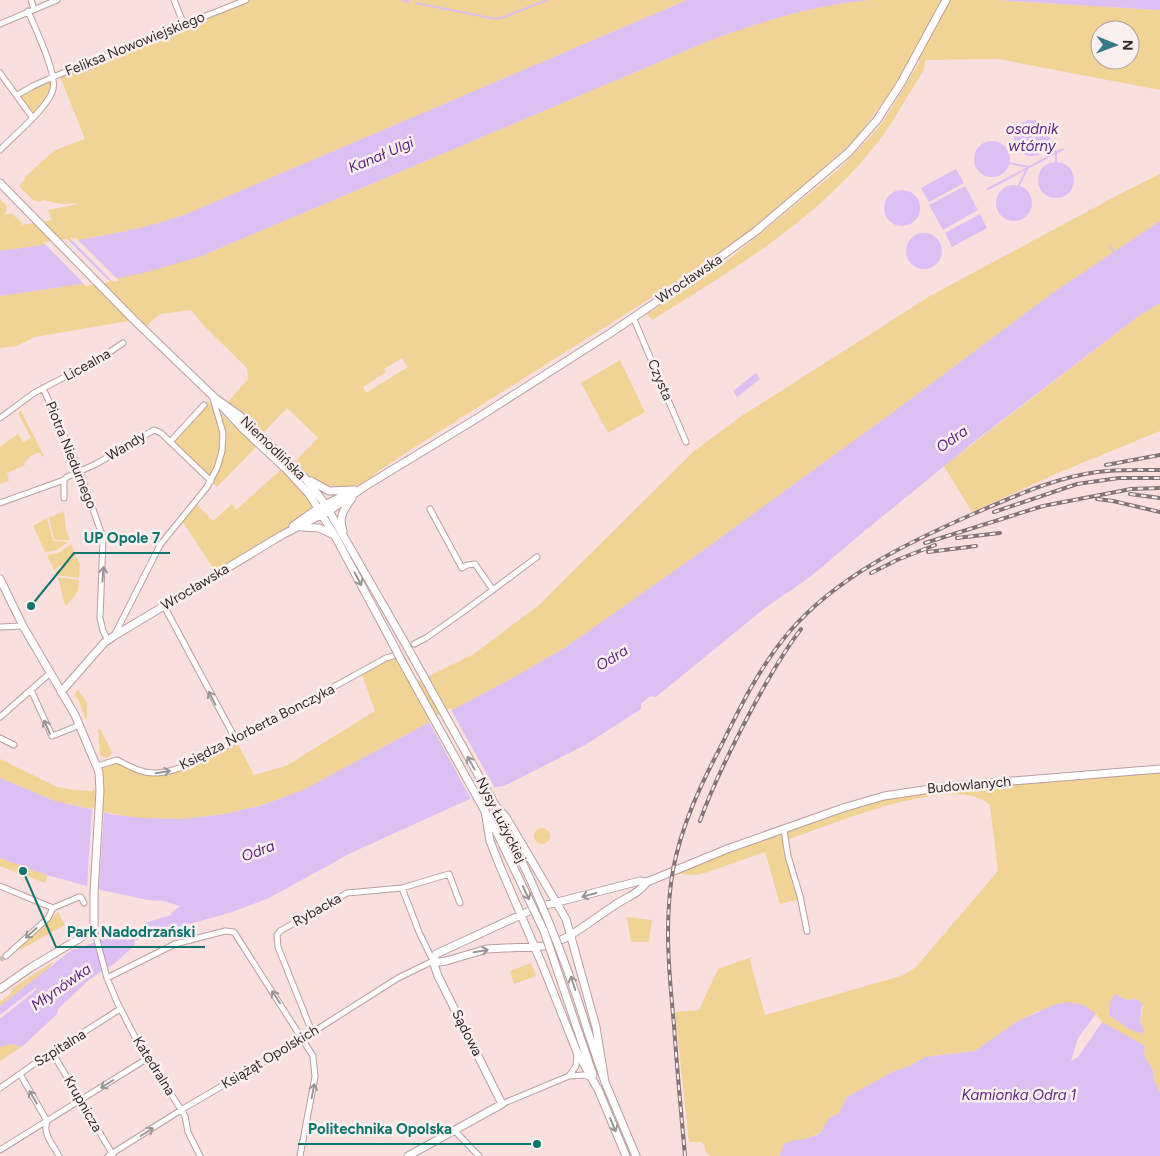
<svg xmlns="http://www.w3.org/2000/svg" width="1160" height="1156" viewBox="0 0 1160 1156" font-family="Figtree,sans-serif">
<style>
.green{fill:#f0d395;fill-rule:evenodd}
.water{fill:#dcbff3}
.pier{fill:#fadfdf}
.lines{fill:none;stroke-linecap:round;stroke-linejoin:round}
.stream{stroke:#dcbff3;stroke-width:2}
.street-tunnel{stroke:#d3bbbb;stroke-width:5;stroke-dasharray:5 2.5;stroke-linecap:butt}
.street-casing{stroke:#b89e9f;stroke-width:7}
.secondary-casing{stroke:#b89e9f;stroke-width:9}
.street{stroke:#fff;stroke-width:5}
.secondary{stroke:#fff;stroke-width:7}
.rail-casing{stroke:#857474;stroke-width:4}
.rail{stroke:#fbf0f0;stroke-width:2;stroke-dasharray:5.5;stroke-linecap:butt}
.secondary-bridge-casing{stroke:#b89e9f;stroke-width:9;stroke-linecap:butt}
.secondary-bridge{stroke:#fff;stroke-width:7}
.oneway{stroke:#9a9595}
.labels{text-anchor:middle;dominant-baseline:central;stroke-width:5;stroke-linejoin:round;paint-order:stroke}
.street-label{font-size:14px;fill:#352b2b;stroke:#fbf0f0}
.water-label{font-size:15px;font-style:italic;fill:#5d1e81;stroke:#fbf0f0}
.leader{fill:none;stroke:#0f766e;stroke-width:2}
.callout-dot{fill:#0f766e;stroke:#fbf0f0;stroke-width:2}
.callout-label{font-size:15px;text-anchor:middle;font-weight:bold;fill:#0f766e;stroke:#fbf0f0;stroke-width:5;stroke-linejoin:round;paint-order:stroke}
</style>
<rect width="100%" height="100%" fill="#fadfdf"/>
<path class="green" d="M246,0H687L184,215C123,236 63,242 0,251V199L7,206L5,215L11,213L21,222L22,225L52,220L48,210L70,206L80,203L62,204L42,200L40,202L33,200L19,186L25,179L24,178L49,155L58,149L85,139L59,74Z
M869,0H997L1160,10V90L998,59L925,60L924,70C906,98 890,128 869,153C811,224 729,272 652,320L647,314L728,260L838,170L876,131L888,114L920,61L909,59L892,90L855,140L778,208L744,235L676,282L407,452L376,473L365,484L344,490L323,489L292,465L318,438L287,408L261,435L227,403L248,379L247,368L202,324L191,310L160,314L143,329L134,320L35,337L17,346L0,348V296L115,279L199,257L716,38C766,20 816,5 869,0ZM1100,30H1130V60H1100ZM402,358L408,367L366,393L363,387L386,372L384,369Z
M53,77L51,95L32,117L17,95Z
M1160,174V221L1051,294L896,410L698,554L566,647L516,676L303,790L263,805L225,814L183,819L142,818L128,817L55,801L0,778V759L57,787L75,790L93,791L95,788H100L97,766L117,760L153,773L176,769L236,740L254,775L286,766L375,711L361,672L395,652L413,684L474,654L539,605L693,452L740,417L930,296L1122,193Z
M1160,303V431L1058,473L972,512L944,466L1140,315Z
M620,360L645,412L608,433L581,383Z
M208,401L256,447L217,487L170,442Z
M21,411L44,456L42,457L39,452L29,457V459L24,462L25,465L7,473L9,481L0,484V447L18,434L23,442L31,438L18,413Z
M284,467L317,509L290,530L217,574L181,519L195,502L213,521L232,504L236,510Z
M64,511L66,530L70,540H54L49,518Z
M47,518L53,541L68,542L57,550L45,552L33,526Z
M71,544L76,555L54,570L47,555L58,553Z
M76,556L80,564L79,578L56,575L55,572Z
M57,577L79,580L78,591L66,606C61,596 62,586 57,577Z
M78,690L87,703V719L86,720L79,701L75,696L76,691Z
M98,729H100L112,752L110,756L106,758L100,755Z
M1160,769V1093L1154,1079L1153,1070L1144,1055L1145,1047L1102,1022L1096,1014L1038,1011L1018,1021L975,1051L925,1057L908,1067L894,1071L847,1097L839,1113L829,1118L821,1132L779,1153V1156H710L705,1151V1146L701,1142H689L675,1012L699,1010L718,969L752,957L750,961L765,1015L904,975L916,967L998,871L990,805C955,772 831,825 790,839L787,841L800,899L780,904L765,852L708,872L695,875L681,874L676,875L678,868L715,853L895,794ZM1115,994L1127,1000L1136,999L1143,1006L1140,1023L1143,1034L1129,1029L1109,1015L1114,996Z
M534 836a8 8 0 1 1 16 0a8 8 0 1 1-16 0Z
M0,858L47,875L45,883L0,866Z
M58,912L65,925L20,950L17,946Z
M627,917L652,920L649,942H631Z
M53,962L48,969L0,1006V1002L9,995L14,987Z
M531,963L536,976L514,984L510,971Z
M10,1044L21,1047L0,1061V1047Z"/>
<path class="water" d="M687,0H869C816,5 766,20 716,38L199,257L143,273L115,279L0,296V251C63,242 123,236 184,215Z
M997,0H1160V10Z
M1014 138a18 18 0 1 1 36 0a18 18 0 1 1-36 0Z
M974 159a18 18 0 1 1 36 0a18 18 0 1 1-36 0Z
M1038 180a18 18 0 1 1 36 0a18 18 0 1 1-36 0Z
M956,169L964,183L929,202L921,188Z
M996 203a18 18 0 1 1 36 0a18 18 0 1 1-36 0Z
M965,186L978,210L943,230L929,205Z
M884 208a18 18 0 1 1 36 0a18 18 0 1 1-36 0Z
M980,214L987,228L952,247L945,233Z
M1160,221V303L1140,315L974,442L867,529L810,577L765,608L656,697L650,696L641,704V709L585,745L504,786L496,787L351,853L269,898L229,913L153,934L134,941L135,945L114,964L90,979L58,1009L57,1014L25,1044L21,1047L10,1044L0,1047V1019L37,989L35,988L0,1015V1006L73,949H78L129,927L131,932L145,928V923L171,915V913L180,906L164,901L148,900L101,890L47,875L0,858V778L55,801L116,815L142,818L183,819L225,814L263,805L303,790L516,676L566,647L698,554L896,410L1051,294Z
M906 251a18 18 0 1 1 36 0a18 18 0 1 1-36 0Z
M756,373L760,379L737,397L733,391Z
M1115,994L1127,1000L1136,999L1142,1003L1140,1023L1144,1029L1143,1034L1129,1029L1109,1015L1110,1002Z
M1067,1002L1084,1005L1096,1014L1078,1038L1071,1061L1078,1057L1102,1022L1142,1044L1145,1047L1144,1055L1153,1070L1154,1079L1160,1093V1156H779L785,1143L796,1140L805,1139L817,1135L821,1132L829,1118L839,1113L847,1097L894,1071L908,1067L925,1057L975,1051L1018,1021L1054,1005Z"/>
<path class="pier" d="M70,238H76L119,281L113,282Z
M67,239L110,282L86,286L43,242Z
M450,708L496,790L472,801L428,720Z
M92,807L104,810L99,892L87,889Z"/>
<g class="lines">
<path class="stream" d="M402,0L409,2
M416,3L496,19L504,17L547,0
M1048,148L1056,152V162
M1009,163L1029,167
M1019,185L1027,169
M988,189L1063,149
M1110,246L1113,251"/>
<path class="street-tunnel" d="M0,960L6,956"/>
<g class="street-casing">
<path id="street" d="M31,0L34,9
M174,0L184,25
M0,24L57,0
M0,73L32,117
M17,95L33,86L53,77L246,0
M0,150C13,136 50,106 53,89C57,73 35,28 28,11
M633,317L686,442
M43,388L80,472L103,538L100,618L103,631L108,640
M0,418L34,393L101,358L123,343
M170,442L204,405
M64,498V480L67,477L96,464L154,430L161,433L211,481
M0,503L64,480
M430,509L462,568L467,565L475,564L493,590
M164,606L236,740
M0,627L23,626
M115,634L160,545L207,487L217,468L222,451L223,433L212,395
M414,644L426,638L463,612L537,557
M31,690L52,736L80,725
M0,717L49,674
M0,738L14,745
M97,766L117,760C129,766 142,774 157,773C187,771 231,743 258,728C300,705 343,682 386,658L393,656
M784,830L788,856L800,896L807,931
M0,886L53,908
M94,929L107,978L117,1002L135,1037L185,1116L188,1132L200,1156
M6,956L48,918L53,908L79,897H81L84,903
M107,978L175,944L225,931L234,932L313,1056L315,1077L300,1156
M312,1032L278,947L277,935L280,931L347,893L402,888L449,874L460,903
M52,1052L113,1155
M20,1074L47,1121
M569,1076L576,1066L577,1055
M0,1088L34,1064L120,1009
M502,1104L569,1076L583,1075L590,1077
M47,1122C42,1133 54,1146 59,1156
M454,1130L479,1156
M0,1150L148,1058
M108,1156L181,1110L302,1039L398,978L433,961L419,932L402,888"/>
</g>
<g class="secondary-casing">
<path id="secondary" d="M0,183L134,320L215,398L239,415L305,478L325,504L405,643
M218,402L242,428L286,469L309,494L335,536L395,648
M311,481L329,491L352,490
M293,526L317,509L354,490
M302,527L319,528L332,534
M343,531C338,517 344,509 352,498
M0,579L23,626L75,715L99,772L100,791L94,893V929L92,931L30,968L0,989
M410,652L495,805L506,829
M400,658L497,833
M61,692L104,643L114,636L282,535L329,511L364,487L479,417L612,332L690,279L756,231L849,152L877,120L901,83L946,0
M495,805L506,817L566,919L596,1027L605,1082
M485,811L490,841L499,864L542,964L577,1052L600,1093
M433,961L436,954L538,907L640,881L647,882L727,849L843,808L884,796L950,786L1160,769
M433,961L439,962L446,961L487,949L544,946C570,940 590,921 612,907C624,898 639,894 647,882
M587,1029L605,1082L636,1156
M579,1034L593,1075
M598,1089L626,1156
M408,1156L502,1104L438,976L433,961"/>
</g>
<use href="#street" class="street"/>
<use href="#secondary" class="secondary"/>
<g class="rail-casing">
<path id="rail" d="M1106,465L1160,455
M1130,494L1160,498
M1097,499L1113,501L1160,512
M994,512L1077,484L1119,478H1160
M957,538L1000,533
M925,543L1043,506L1131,489L1160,488
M928,552L976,546
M871,573L897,560L935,545
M700,821C712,787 728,755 744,724C761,691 779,658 801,629
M685,1156C681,1112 677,1069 674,1025C669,973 664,922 673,870C681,827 700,786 720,748C740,707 760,666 790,631C838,576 907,543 973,514C1013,497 1053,478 1097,472C1118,469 1139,470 1160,470"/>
</g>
<use href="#rail" class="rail"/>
<g class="secondary-bridge-casing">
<path id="secondary-bridge" d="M405,643L410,652
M395,648L400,658
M506,829C539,894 566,960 587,1029
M497,833L544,931L579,1034"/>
</g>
<use href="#secondary-bridge" class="secondary-bridge"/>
</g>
<defs><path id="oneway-shaft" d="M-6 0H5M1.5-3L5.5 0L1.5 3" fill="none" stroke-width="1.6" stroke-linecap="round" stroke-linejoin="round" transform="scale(1.25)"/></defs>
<g class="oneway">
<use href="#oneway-shaft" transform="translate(103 574) rotate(-86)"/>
<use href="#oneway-shaft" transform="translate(358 579) rotate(62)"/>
<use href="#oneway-shaft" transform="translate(212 698) rotate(-118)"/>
<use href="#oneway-shaft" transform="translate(47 727) rotate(-114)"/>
<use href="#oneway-shaft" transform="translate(471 763) rotate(-119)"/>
<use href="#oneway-shaft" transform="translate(163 772) rotate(-10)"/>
<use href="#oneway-shaft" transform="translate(526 893) rotate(65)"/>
<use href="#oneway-shaft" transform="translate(589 895) rotate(165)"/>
<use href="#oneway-shaft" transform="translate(31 933) rotate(138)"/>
<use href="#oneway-shaft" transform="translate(481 951) rotate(-10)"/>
<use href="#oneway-shaft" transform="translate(573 983) rotate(-108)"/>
<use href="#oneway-shaft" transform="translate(276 997) rotate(-123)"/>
<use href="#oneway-shaft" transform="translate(107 1084) rotate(148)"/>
<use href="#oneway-shaft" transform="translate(313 1091) rotate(-79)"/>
<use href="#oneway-shaft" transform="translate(33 1097) rotate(-120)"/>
<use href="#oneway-shaft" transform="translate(613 1125) rotate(67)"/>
<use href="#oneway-shaft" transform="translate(147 1132) rotate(-32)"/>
</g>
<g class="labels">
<g class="street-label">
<text transform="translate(135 44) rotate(-22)">Feliksa Nowowiejskiego</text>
<text transform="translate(689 279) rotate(-34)">Wrocławska</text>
<text transform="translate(87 365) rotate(-29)">Licealna</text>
<text transform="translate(660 380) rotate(67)">Czysta</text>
<text transform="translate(126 446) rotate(-31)">Wandy</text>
<text transform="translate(273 448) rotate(44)">Niemodlińska</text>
<text transform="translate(71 455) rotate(68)">Piotra Niedurnego</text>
<text transform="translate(195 587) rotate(-31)">Wrocławska</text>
<text transform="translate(257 727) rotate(-27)">Księdza Norberta Bonczyka</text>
<text transform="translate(969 785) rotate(-5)">Budowlanych</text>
<text transform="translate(501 820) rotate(63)">Nysy Łużyckiej</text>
<text transform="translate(317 910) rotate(-29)">Rybacka</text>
<text transform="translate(467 1033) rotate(63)">Sądowa</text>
<text transform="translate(60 1048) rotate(-32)">Szpitalna</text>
<text transform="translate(270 1057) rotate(-31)">Książąt Opolskich</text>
<text transform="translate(154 1066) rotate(58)">Katedralna</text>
<text transform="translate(83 1104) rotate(60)">Krupnicza</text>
</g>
<g class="water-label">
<text x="1032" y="129">osadnik<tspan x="1032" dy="17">wtórny</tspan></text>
<text transform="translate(381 155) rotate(-23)">Kanał Ulgi</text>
<text transform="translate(952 439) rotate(-35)">Odra</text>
<text transform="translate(612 658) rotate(-32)">Odra</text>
<text transform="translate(258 851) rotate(-21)">Odra</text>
<text transform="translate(61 987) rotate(-35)">Młynówka</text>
<text x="1019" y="1095">Kamionka Odra 1</text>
</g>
</g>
<path class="leader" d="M31 606L74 553H170M23 871L56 947H205M537 1144L462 1144H298"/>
<g class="callout-dot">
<circle cx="31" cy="606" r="5"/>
<circle cx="23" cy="871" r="5"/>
<circle cx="537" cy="1144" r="5"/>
</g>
<g class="callout-label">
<text x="122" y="543">UP Opole 7</text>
<text x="131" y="937">Park Nadodrzański</text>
<text x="380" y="1134">Politechnika Opolska</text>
</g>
<g transform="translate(1115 45) rotate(91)"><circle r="24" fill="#fbf0f0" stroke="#aca1a1"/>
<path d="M0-4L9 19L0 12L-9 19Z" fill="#347b85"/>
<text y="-8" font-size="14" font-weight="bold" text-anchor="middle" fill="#352b2b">N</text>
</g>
</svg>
